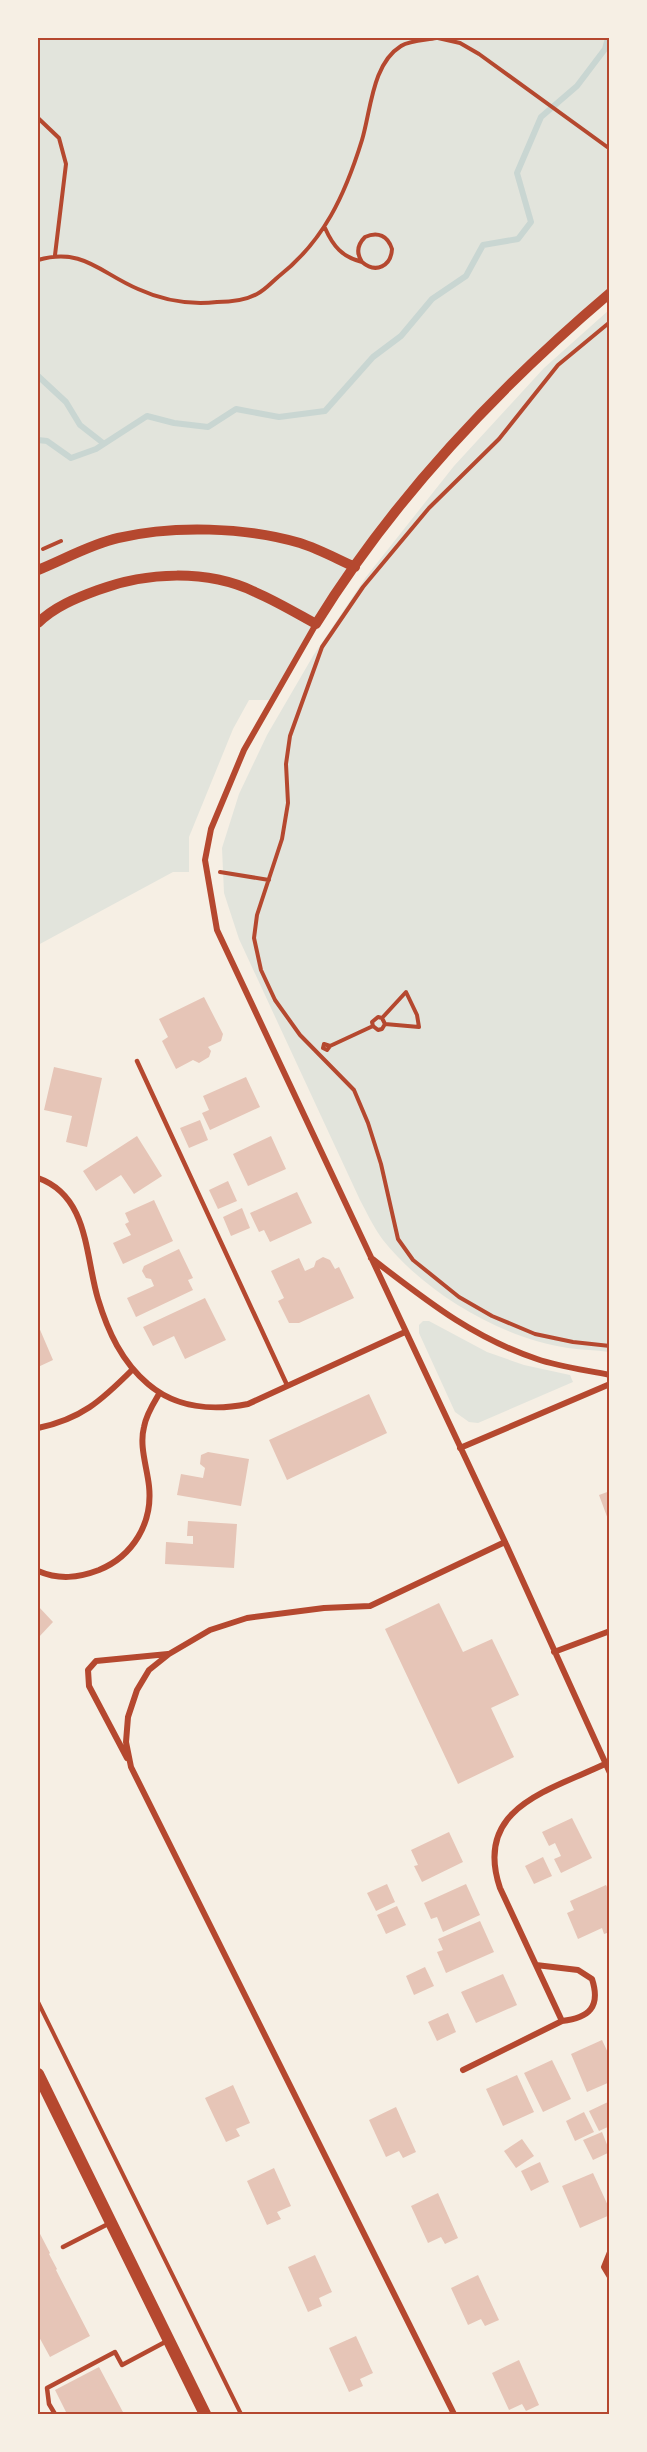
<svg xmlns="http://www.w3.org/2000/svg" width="647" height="2452" viewBox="0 0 647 2452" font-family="Inter,sans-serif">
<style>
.green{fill:#e2e4dc}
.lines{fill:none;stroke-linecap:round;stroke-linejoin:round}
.stream{stroke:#c9d6d2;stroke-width:6}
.building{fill:#e6c5b7}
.path{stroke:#b5482f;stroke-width:4}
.service{stroke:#b5482f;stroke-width:4.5}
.minor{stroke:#b5482f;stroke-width:6}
.tertiary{stroke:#b5482f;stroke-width:10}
.secondary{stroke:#b5482f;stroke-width:12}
.neatline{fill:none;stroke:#b5482f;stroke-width:2}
</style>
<rect width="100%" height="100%" fill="#f6efe4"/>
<path class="green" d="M38,38H609V293L485,409L355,567L273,700H249L233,729L189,837V872H173L38,945Z
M609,310V1352C596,1350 582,1350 568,1348C501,1338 425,1293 383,1240C374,1228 367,1213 360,1200L239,939L224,893L222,848L239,794L267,735L313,656L366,577L454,466L544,368Z
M423,1321H429L487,1352L524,1365L570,1375L573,1382L478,1423L469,1422L455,1412L419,1333V1325Z"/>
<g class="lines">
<path class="stream" d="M38,376L66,402L80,425L103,443
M38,440L47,441L71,458L96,449L147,416L174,423L208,427L236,409L279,417L325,411L373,357L401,336L432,299L466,276L483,245L518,239L531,222L517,173L541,117L577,86L605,49L608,38"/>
</g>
<path class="building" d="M204,997L223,1034L221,1041L208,1047L211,1051L209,1057L199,1063L193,1060L176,1069L162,1041L168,1037L159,1019Z
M54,1067L102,1078L87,1147L66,1142L72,1116L44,1110Z
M246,1077L260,1107L210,1130L202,1113L209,1110L203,1096Z
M200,1120L208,1140L189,1148L180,1128Z
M137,1136L162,1176L134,1194L121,1175L96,1191L83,1171Z
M271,1136L286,1169L248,1186L233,1154Z
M228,1181L237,1201L218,1209L209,1190Z
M297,1192L312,1223L270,1242L264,1230L259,1232L250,1213Z
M154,1200L173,1241L123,1264L113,1243L131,1235L125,1224L129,1222L125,1213Z
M242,1208L250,1228L231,1236L223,1217Z
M179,1249L193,1278L188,1280L193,1290L136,1317L127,1298L154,1286L151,1279L146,1278L142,1271L144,1266Z
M323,1257L330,1260L335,1269L339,1267L354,1298L299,1323H289L278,1301L284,1298L271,1271L299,1258L305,1271L314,1267L316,1261Z
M205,1298L226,1340L185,1359L174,1336L153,1346L143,1327Z
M38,1325L53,1360L38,1367Z
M369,1394L387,1433L287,1480L269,1440Z
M208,1452L249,1459L241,1506L177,1495L181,1474L203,1478L205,1468L200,1464L201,1455Z
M610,1491V1522H609L599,1495Z
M188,1521L237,1524L234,1568L165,1564L166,1542L193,1544V1536H187Z
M439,1603L463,1652L492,1639L519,1695L491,1708L514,1757L458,1784L385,1629Z
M38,1606L53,1622L38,1638Z
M572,1818L592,1858L561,1873L554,1859L561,1856L555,1843L549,1846L542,1832Z
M449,1832L463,1862L422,1882L414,1866L418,1865L411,1850Z
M543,1857L552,1876L534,1884L525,1866Z
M387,1884L395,1902L376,1911L367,1893Z
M466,1884L480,1915L443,1932L437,1917L431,1919L424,1903Z
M606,1885L610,1893V1932L604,1934L602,1928L578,1939L567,1913L574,1910L570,1901Z
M397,1906L406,1925L386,1934L377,1915Z
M480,1921L494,1952L446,1973L437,1952L443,1950L438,1939Z
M425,1967L434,1986L414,1995L406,1976Z
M503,1974L517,2005L476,2023L461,1992Z
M448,2013L456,2032L437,2041L428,2022Z
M602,2040L610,2057V2082L587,2092L571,2054Z
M552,2060L571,2099L543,2112L524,2073Z
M517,2075L534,2112L503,2126L486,2089Z
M233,2085L250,2123L236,2129L240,2136L226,2142L205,2098Z
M608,2102L610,2126L599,2131L589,2111Z
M396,2107L416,2152L403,2158L399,2151L386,2157L369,2120Z
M584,2112L594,2132L575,2141L566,2121Z
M602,2132L610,2152L593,2160L583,2140Z
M522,2139L534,2156L516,2168L504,2151Z
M540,2162L549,2182L531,2191L521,2171Z
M274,2168L291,2206L277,2212L281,2219L267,2225L247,2181Z
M593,2173L610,2210V2215L580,2228L562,2186Z
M438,2193L458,2238L445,2244L441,2237L428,2243L411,2206Z
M38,2230L50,2253L49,2254L57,2269L56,2270L90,2336L50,2357L38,2335Z
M315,2255L332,2292L319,2298L322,2306L308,2312L288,2267Z
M478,2275L499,2320L485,2326L481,2319L468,2325L451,2288Z
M356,2336L373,2373L360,2379L363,2386L349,2392L329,2348Z
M519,2360L539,2405L526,2411L522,2404L509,2410L492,2373Z
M99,2367L124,2414H67L55,2390Z"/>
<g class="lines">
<path class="path" d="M438,38L460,43L479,54L610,149
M38,118L59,138L66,164L55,255
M325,228C333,246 342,257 362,262C356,253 357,245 365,237C378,231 388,236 392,249C391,266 376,274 362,262
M38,260C83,247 100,273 138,289C164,301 189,305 217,302C229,302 246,300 257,294C265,290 272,282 278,277C324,241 345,195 362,140C371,110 372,64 401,46C410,40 426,40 436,38
M610,322L558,365L499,439L429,508L363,587L322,647L290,736L286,764L288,803L282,839L257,915L254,938L261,970L275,1000L300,1035L354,1090L368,1123L381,1164L398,1239L413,1260L459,1297L492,1316L535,1334L573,1342L610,1346
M43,549L61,541
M220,872L269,880
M382,1018L406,992L417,1015L419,1027L385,1024L382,1018L378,1017L372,1022L373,1026L378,1030L382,1029L385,1024
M330,1046L324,1044L323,1048L327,1050L330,1046L373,1026
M38,2002L241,2414"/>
<path class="service" d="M137,1061L287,1385
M63,2247L110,2223
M55,2414L49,2404L47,2388L115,2352L122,2365L167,2341"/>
<path class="minor" d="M316,624L244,750L211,829L205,860L217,930L505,1542L610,1773
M38,1178C89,1196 85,1256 98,1299C108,1332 122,1362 148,1384C176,1408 213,1411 248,1404L405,1332
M371,1258C426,1300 471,1337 537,1359C560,1367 586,1370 610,1375
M38,1428C81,1419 101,1401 132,1370
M460,1448L610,1384
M38,1571C59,1580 78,1578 99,1570C133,1556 153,1523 149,1486C147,1467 139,1446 144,1427C146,1415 153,1404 159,1394
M554,1652L610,1631
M127,1758L89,1686L88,1670L96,1661L168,1654
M536,1965L578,1970L592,1979C601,2007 589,2018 562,2021
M463,2070L562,2021L500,1888C473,1808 548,1791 605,1764
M610,2252L604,2267L610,2277
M454,2414L131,1767L126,1742L128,1717L137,1690L149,1670L169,1654L210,1630L247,1618L324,1608L370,1606L505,1542"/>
<path class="tertiary" d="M38,570C63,560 91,544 118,538C173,525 246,527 300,543C319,549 337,559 355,567
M38,623C54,607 76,598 98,590C146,572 207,569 255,592C276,601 296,613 316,624C393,499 498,388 610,293"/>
<path class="secondary" d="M38,2074L205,2414"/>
</g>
<rect width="647" height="2452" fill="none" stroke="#f6efe4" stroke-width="78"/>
<rect x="39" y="39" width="569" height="2374" class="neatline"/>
</svg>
